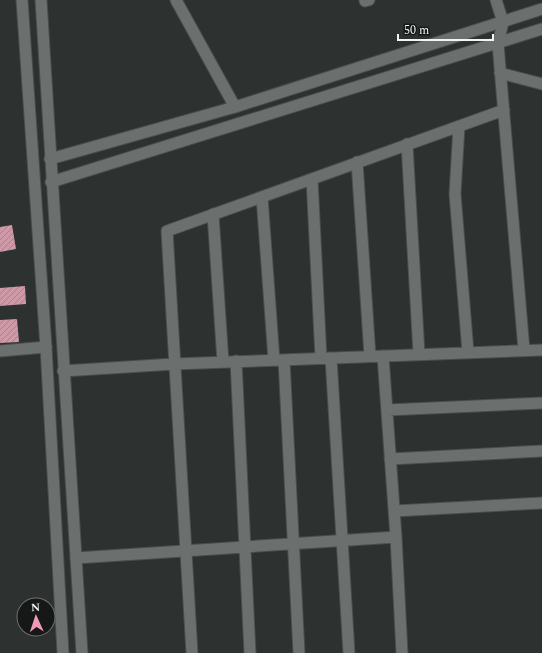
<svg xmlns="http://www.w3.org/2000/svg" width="542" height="653" viewBox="0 0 542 653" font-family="Spectral,serif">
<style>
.building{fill:url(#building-hatch)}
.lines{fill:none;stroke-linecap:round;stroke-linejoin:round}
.minor-casing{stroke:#4a4e4c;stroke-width:13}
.tertiary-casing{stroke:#4a4e4c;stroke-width:13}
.minor{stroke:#6b706e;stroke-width:11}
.tertiary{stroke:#6b706e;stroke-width:11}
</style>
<defs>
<pattern id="building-hatch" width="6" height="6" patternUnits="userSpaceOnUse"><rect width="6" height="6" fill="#ce9aa8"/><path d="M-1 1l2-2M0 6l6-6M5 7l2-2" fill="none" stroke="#a6828c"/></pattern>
</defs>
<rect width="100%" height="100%" fill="#2d312f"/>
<path class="building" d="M12,225L16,249L0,252V227Z
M25,286L26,304L0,306V288Z
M17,319L19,342L0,343V320Z"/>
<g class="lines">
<g class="minor-casing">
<path id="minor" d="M176,0L235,107
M496,0L503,22L498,44L524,350
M365,1L369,0
M500,73L542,84
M459,126L455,194L468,352
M407,144L419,354
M357,162L370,356
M312,179L321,358
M262,197L274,360
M213,214L223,362
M0,351L46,347
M383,356L396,537
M331,358L349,653
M284,360L299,653
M236,361L250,653
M63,371L174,364L542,350
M387,410L542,403
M390,459L542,451
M394,511L542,503
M76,558L396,537L402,653
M192,653L167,231L504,110"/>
</g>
<g class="tertiary-casing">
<path id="tertiary" d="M22,0L46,347L63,653
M41,0L82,653
M50,159L235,107L542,9
M51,182L542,29"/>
</g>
<use href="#minor" class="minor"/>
<use href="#tertiary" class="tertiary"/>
</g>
<g transform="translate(36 617) rotate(357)"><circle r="19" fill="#161817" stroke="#6e706f"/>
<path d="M0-3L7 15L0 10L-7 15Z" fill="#f19ab3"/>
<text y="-6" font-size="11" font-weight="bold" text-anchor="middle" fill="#f2f5f4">N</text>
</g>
<path d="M398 34v6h95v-6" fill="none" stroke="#f2f5f4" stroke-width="2"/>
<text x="404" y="34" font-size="12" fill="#f2f5f4" stroke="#161817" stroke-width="3" paint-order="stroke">50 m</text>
</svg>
